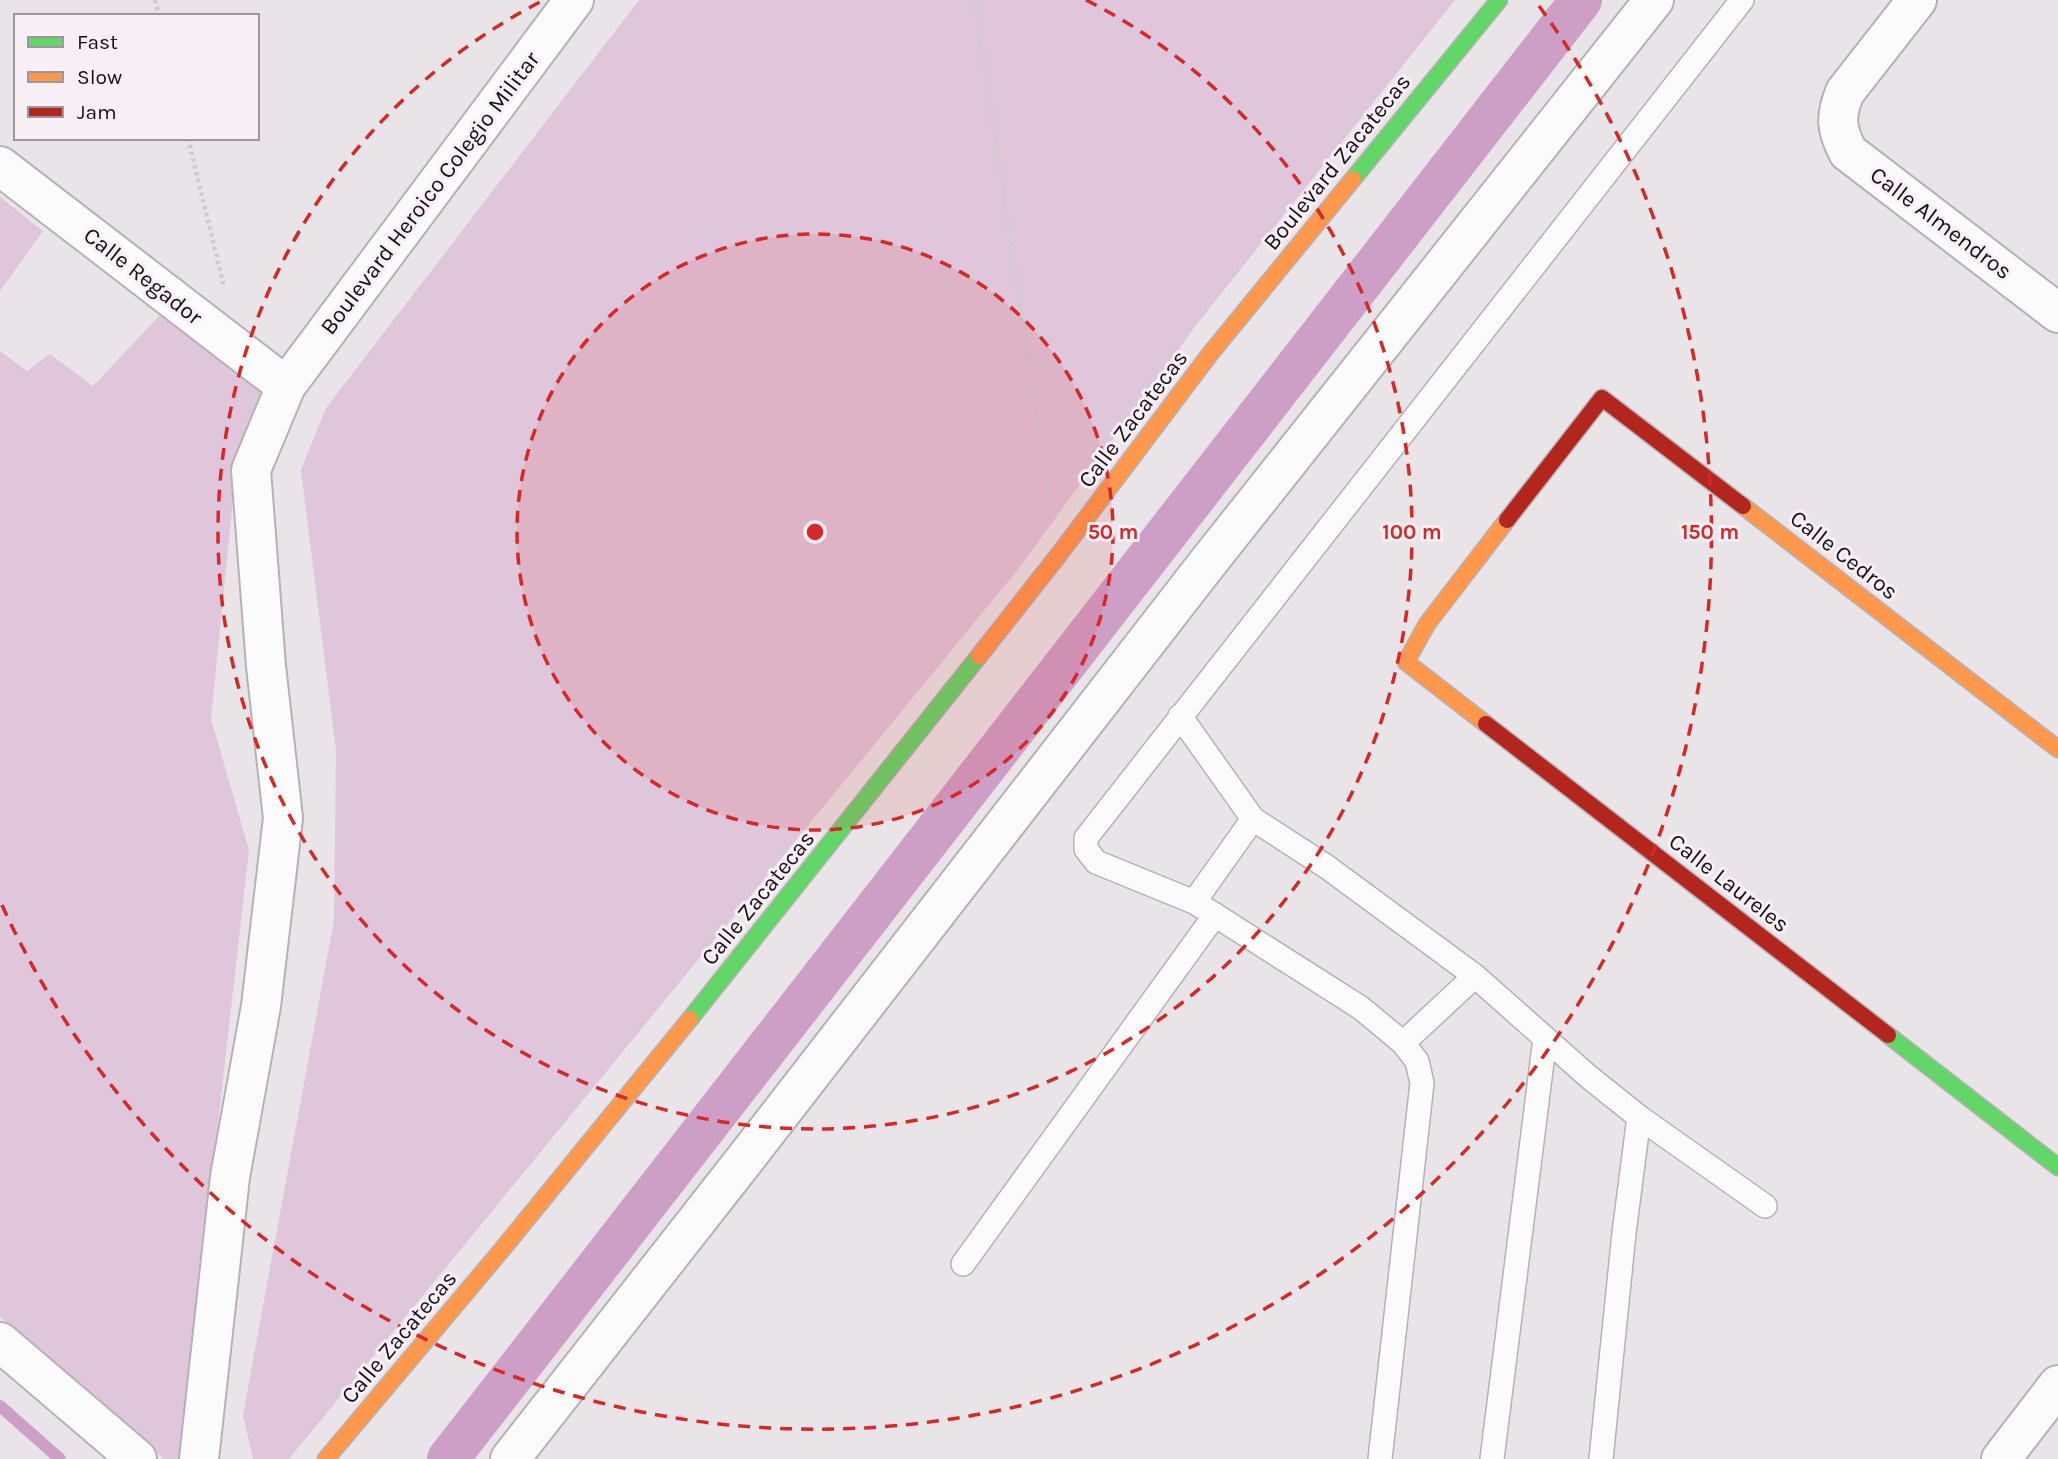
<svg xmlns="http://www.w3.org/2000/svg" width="2058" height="1459" viewBox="0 0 2058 1459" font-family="Karla,sans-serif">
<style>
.green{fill:#e0c6db}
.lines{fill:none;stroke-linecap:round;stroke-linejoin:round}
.stream{stroke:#ce9fc6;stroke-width:12}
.canal{stroke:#ce9fc6;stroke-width:42}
.lane-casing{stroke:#b5b1b4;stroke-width:26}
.street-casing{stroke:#b5b1b4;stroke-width:42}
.fast-casing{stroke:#b5b1b4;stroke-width:19}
.slow-casing{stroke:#b5b1b4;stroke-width:19}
.jam-casing{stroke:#b5b1b4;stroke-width:19}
.path{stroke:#cecdce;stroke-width:4.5;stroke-dasharray:3.5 3.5;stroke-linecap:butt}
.lane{stroke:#fcfbfc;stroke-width:23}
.street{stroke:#fcfbfc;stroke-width:38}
.fast{stroke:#63d668;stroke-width:16}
.slow{stroke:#ff974d;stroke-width:16}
.jam{stroke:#b3261e;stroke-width:16}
.ring{fill:none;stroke:#d62828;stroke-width:3.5;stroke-dasharray:12 9}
.labels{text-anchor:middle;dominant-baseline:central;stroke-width:6;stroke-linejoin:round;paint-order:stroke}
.street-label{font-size:23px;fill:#141013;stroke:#f9eff6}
.centre{fill:#d62828;stroke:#f9eff6;stroke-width:3.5}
.ring-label{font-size:21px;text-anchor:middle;font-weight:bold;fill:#d62828;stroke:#f9eff6;stroke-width:6;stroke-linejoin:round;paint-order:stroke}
</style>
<rect width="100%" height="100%" fill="#e9e4e8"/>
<path class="green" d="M639,0H1455L1197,324L1019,568L289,1459H253L243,1415L334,920L336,750L301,470L326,408Z
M0,197L43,231L0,291Z
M160,315L260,392L234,489L211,719L249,850L180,1459H164L0,1317V351L27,371L50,354L93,386Z"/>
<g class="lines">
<path class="stream" d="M0,1406L60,1459"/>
<path class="canal" d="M448,1459L1581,0"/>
<g class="lane-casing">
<path id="lane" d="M1180,716L1253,819L1327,867L1475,976L1589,1077L1639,1117L1765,1206
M1194,902L1253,819
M1403,1043L1475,976
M963,1264L1215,915
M1380,1459L1422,1083L1417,1061L1403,1043L1361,1008L1215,915L1194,902L1096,862L1086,849V838L1742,0
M1492,1459L1545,1038
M1601,1459L1624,1233L1639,1117"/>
</g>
<g class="street-casing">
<path id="street" d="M1917,0L1845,92C1835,116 1836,129 1848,152L2058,313
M0,166L286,386
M0,1342L137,1459
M199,1459L230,1177L261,1006L283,818L266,666L251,470L286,386L574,0
M510,1459L742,1163L1206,565L1654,0
M2001,1459L2058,1385"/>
</g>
<g class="fast-casing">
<path id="fast" d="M1353,179L1499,0
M690,1019L979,656
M1888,1035L2058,1167"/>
</g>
<g class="slow-casing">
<path id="slow" d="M1743,506L2058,749
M979,656L1057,557L1210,354L1353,179
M1486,724L1406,662L1427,624L1507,520
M326,1459L500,1252L690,1019"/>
</g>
<g class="jam-casing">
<path id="jam" d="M1507,520L1602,398L1743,506
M1486,724L1888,1035"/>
</g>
<path class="path" d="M155,0L159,16
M975,0L1049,501
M188,138L224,287"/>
<use href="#lane" class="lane"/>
<use href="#street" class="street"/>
<use href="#fast" class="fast"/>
<use href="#slow" class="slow"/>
<use href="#jam" class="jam"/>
</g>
<circle cx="815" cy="532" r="298" fill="#d62828" fill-opacity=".12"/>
<g class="ring">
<circle cx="815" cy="532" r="298"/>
<path d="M1086 0A597 597 0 1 1 544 0"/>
<path d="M1539 6A895 895 0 1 1 1 903"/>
</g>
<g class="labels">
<g class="street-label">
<text transform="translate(1337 162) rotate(-51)">Boulevard Zacatecas</text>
<text transform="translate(430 193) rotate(-53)">Boulevard Heroico Colegio Militar</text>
<text transform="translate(1941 223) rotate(37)">Calle Almendros</text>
<text transform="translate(143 276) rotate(38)">Calle Regador</text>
<text transform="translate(1133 419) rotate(-53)">Calle Zacatecas</text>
<text transform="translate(1844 555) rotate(38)">Calle Cedros</text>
<text transform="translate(1729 883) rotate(38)">Calle Laureles</text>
<text transform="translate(758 898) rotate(-51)">Calle Zacatecas</text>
<text transform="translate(399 1337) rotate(-50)">Calle Zacatecas</text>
</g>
</g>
<circle cx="815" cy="532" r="10" class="centre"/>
<g class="ring-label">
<text x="1113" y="539">50 m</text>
<text x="1412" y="539">100 m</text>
<text x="1710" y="539">150 m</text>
</g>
<rect x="14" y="14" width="245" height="126" fill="#f9eff6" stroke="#9d969b" stroke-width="2"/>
<rect x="28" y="37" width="35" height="10" fill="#63d668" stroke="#9d969b" stroke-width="2"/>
<text x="77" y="49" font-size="21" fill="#141013">Fast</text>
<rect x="28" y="72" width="35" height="10" fill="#ff974d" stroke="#9d969b" stroke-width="2"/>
<text x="77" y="84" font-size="21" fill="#141013">Slow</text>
<rect x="28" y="107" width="35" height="10" fill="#b3261e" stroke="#9d969b" stroke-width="2"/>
<text x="77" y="119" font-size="21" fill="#141013">Jam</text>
</svg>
